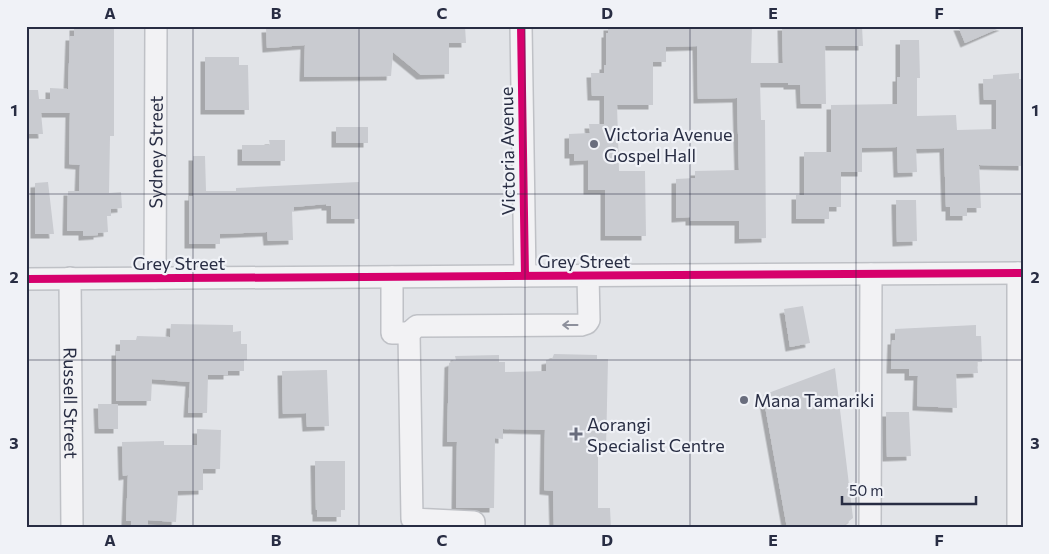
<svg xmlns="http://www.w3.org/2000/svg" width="1049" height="554" viewBox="0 0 1049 554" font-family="Commissioner,sans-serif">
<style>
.building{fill:#c9cbd0;filter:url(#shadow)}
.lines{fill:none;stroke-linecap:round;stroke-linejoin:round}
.minor-casing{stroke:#bfc1c6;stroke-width:24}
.minor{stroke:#f2f2f4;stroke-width:21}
.cycleway-casing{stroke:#f0f2f7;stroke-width:11}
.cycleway{stroke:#d6006c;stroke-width:8}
.oneway{stroke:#8d909c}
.grid{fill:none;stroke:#282d43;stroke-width:1;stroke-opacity:0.55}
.poi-dot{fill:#696d7d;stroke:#f0f2f7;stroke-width:2}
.labels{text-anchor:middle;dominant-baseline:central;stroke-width:4.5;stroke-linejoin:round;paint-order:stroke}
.poi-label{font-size:18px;fill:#282d43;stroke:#f0f2f7;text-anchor:start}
.street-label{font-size:18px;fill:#282d43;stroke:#f0f2f7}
.neatline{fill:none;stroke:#282d43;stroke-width:2}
.grid-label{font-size:16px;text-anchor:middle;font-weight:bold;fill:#282d43}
</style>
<defs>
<filter id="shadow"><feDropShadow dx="-4.5" dy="4.5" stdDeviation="0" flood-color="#0004"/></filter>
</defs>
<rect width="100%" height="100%" fill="#e2e4e8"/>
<path class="building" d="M74,26H114V136H110L109,193L121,192L122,208L111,209V216H107L108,232L98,233V235L83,236V231H67L68,191H79L80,165L69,164L70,113H41L43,134H26V120H28L29,90H38L39,99H50V88L68,89L70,36H74Z
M309,26H465L466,43H449V74L421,75L393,52L391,76L304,77L305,45L267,48L266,28Z
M608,26H752L751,63H783L782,26H862L863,46H825L826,104H801L800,85H788V83H760L761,120H765L766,238L739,239V221H690V217L676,218V179L695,178V171L739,170L737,98L698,99L697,46L666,47V62H653V105H617L619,171H645L646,236H605V190H588V160L574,161V154H569V134L590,133L589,124H604V96H592L591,73H604V65H606V33H608Z
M958,26H1004L965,43Z
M900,40H919L920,78H917V116L956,115L957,130L996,129V100H984L983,79H993V75L1019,73V79H1023V166L979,165L981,208H967V216H950V207H946L944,148L916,149L917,172L898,173L897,147L862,148V172H841V207H829V219H796V195H804V152H831V105L897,104V77H900Z
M205,57H239V65H248L249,110H205Z
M336,127H368V143H336Z
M269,140H285V161H242V145H270Z
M193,156H205L206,191H236V188L359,182V219H331V206H326V204L294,207V211H292L293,240L268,241L267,232L220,234V244H189V196H193Z
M48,182L54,234H35V183Z
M896,200H916L917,241L897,242Z
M803,306L810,343L790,347L784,309Z
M171,324L233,325V332L241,331V344H247V360H244V371H228V375H208L207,413H188L190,382L152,379L151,401H116V351H120V340H136L137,336L170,337Z
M976,325V336H981L982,362H977L978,373L956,374L957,408L917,406L918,376H909V369H891L892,340H895V329Z
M554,354L597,355V359H608L606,449L598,448V508H610L611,528H554L553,491L544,490L545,430L503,429V439L495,438L494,508H456L457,442H447L449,363L456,360L455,356L499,355V362H505V372L546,371V360L552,359Z
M835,368L853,518L840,528H787L763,395Z
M327,370L329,426L307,427L306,413L283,414L282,371Z
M98,404H118V429H99Z
M886,412H909L911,456L887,457Z
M197,429L221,430L220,469H203V490L178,491L176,522L148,520V526H131V521H126L128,475L123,476L122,442L164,441V445H197Z
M315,461H345V510H341V517H317V510H316Z"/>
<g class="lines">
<g class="minor-casing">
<g id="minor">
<path d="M521,26L525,276"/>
<path d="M392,277V333H409L412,519L474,522V528"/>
<path id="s1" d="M70,278L72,528"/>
<path id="s2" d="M155,278L156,26"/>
<path d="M26,279L1023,273"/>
<path d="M409,333L417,326L581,325L587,323L589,320L588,275"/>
<path d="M870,528L871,274"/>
<path d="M1018,528V273"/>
</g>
</g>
<use href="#minor" class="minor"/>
<g class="cycleway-casing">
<path id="cycleway" d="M521,26L525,276
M26,279L1023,273"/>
</g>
<use href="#cycleway" class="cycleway"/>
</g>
<defs><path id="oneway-shaft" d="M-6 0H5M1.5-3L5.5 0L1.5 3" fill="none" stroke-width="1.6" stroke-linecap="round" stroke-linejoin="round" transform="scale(1.25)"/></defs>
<use class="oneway" href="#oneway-shaft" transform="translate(570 325) rotate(180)"/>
<path class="grid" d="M193,26V528M359,26V528M525,26V528M690,26V528M856,26V528M26,194H1023M26,360H1023"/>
<g class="poi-dot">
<circle cx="594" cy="144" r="5"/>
<circle cx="744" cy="400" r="5"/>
<path d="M573.5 426.5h5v5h5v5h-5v5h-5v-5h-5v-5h5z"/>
</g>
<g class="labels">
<g class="poi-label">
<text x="604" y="134">Victoria Avenue<tspan x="604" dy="21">Gospel Hall</tspan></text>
<text x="754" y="400">Mana Tamariki</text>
<text x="587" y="424">Aorangi<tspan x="587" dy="21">Specialist Centre</tspan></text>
</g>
<g class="street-label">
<text transform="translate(507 151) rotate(-91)">Victoria Avenue</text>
<text stroke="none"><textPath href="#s2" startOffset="126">Sydney Street</textPath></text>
<text x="584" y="261">Grey Street</text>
<text x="179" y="263">Grey Street</text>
<text stroke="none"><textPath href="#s1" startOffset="125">Russell Street</textPath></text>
</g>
</g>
<rect width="1049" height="554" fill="none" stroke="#f0f2f7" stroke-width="55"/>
<path d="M842 496v8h134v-8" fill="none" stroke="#282d43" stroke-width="2.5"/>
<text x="849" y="496" font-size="15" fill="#282d43" stroke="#f0f2f7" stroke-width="4" paint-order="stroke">50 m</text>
<rect x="28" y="28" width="994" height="498" class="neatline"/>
<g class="grid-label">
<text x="110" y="19">A</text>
<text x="276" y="19">B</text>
<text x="442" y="19">C</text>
<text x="607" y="19">D</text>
<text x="773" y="19">E</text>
<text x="939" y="19">F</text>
<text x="14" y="116">1</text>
<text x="1035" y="116">1</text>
<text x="14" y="283">2</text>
<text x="1035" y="283">2</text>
<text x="14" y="449">3</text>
<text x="1035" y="449">3</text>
<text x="110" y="546">A</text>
<text x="276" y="546">B</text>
<text x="442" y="546">C</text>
<text x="607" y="546">D</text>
<text x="773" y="546">E</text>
<text x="939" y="546">F</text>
</g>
</svg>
